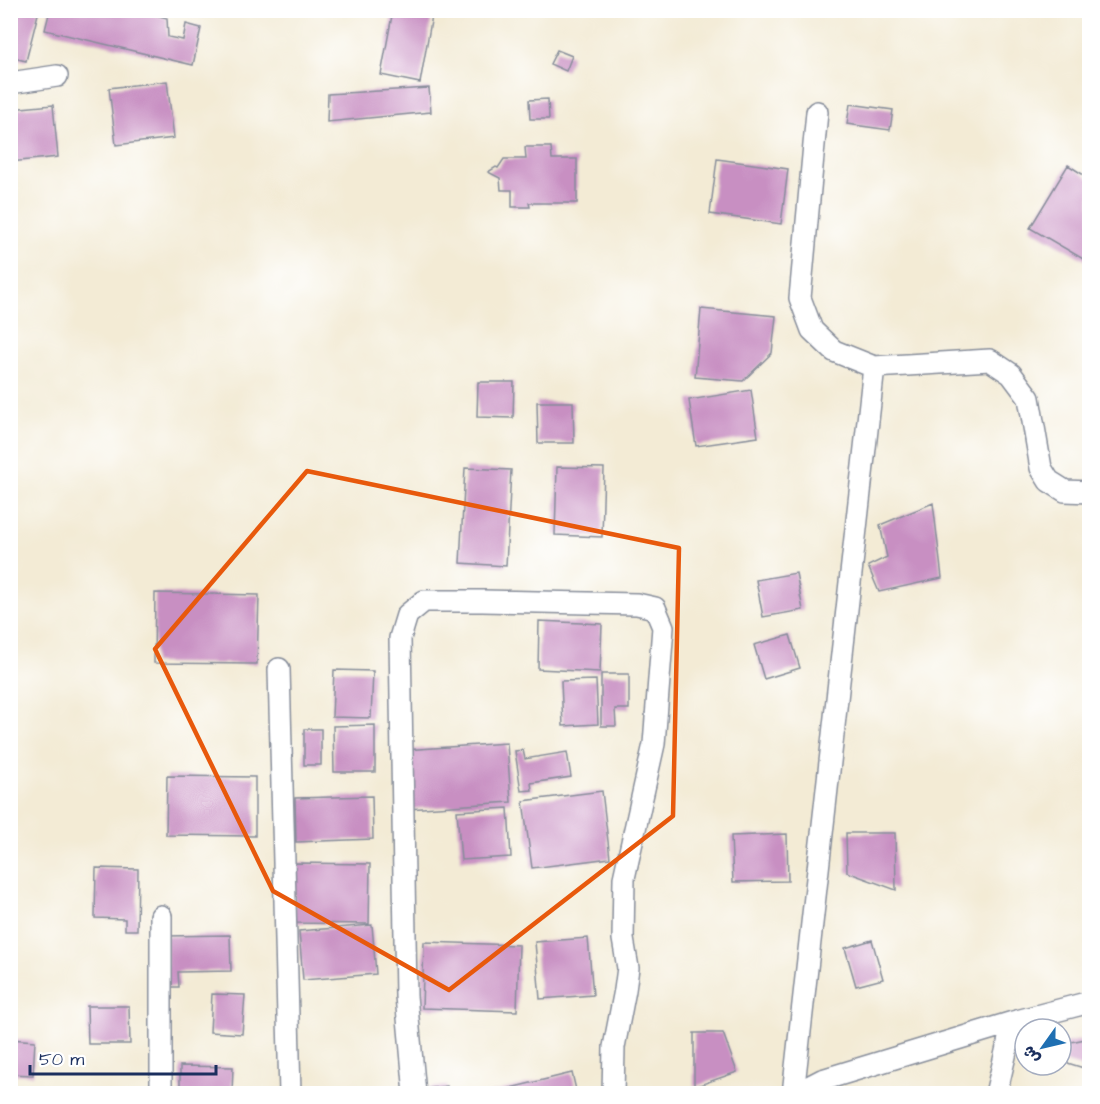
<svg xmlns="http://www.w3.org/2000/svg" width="1100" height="1104" viewBox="0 0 1100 1104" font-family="'Architects Daughter','Playpen Sans Arabic',sans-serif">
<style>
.building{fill:#c88fc2}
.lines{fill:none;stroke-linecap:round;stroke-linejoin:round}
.minor-casing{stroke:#878d9a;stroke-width:24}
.minor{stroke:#fff;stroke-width:21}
.marked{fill:none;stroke:#e8590c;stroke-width:4.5;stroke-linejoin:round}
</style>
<rect width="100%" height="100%" fill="#fff"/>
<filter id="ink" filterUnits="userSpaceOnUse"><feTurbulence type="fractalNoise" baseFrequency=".0167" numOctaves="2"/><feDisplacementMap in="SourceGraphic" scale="12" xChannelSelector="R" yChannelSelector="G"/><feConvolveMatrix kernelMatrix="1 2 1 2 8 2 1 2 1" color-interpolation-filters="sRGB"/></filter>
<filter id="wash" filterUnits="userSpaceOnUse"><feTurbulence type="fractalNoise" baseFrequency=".008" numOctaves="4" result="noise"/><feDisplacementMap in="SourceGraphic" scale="24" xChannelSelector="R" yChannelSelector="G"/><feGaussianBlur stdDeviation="1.35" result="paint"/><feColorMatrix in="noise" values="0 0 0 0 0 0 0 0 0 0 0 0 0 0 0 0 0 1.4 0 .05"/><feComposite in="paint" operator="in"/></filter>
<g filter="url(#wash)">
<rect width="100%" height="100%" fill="#f3ebd5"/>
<g id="blocks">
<path class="building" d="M10,10H39L26,61L10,57Z
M50,10H148V13L167,18L168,37L183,40L186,24L201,28L193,65L45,30Z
M393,10H433L420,83L381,75Z
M557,50L572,56L566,71L550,64Z
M167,81L174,138L116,145L109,88Z
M429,88L431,112L327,122L328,94Z
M548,99L549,119H530L529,100Z
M850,104L893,110L890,130L847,124Z
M53,105L58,157L10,162V109Z
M525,147H551L552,159H577V203H529L530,207H512V190H501L500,178L488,172L496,167L498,168L504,159H526Z
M717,159L788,169L781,224L710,214Z
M1068,165L1090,179V263L1030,228Z
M701,309L776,316L772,353L743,381L695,377Z
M478,382H514L513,418L477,417Z
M751,390L758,437L696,446L689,400Z
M537,402H573L574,443H538Z
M557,467L604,468L602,537L555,535Z
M465,468L511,470L506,566L460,563Z
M933,503L942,578L879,592L868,566L887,557L880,525Z
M796,573L803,610L763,617L756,580Z
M155,593L259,595L257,664L154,663Z
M539,621L602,624L600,672L538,669Z
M790,635L800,668L764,679L754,645Z
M334,670L373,671L371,718L332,717Z
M601,674H629V709H615L616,726H601Z
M596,680L598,724L563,726L561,681Z
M375,725V772H334L333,726Z
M304,729H321V765H304Z
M507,743L511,802L408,809L404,750Z
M523,750L525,759L567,752L571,777L531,783L532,790L521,791L515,751Z
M167,776L255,777V836L166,835Z
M602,791L610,858L532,868L523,801Z
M372,796L373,839L296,842L295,798Z
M508,808L511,857L461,860L457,811Z
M846,833H895L896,890L847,872Z
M787,834L788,881L733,882L731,836Z
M294,863L370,864L369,924L294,923Z
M96,868L138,869L137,930H125V919L95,918Z
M372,925L376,974L303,980L299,931Z
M230,935L231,971L178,972L179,987H167L166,936Z
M588,938L593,995L540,999L535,942Z
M872,940L883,979L856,986L845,948Z
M424,942L519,945L517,1011L422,1008Z
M212,994L245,995L242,1034L210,1032Z
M87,1006H129L130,1044H88Z
M694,1033H723L737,1072L694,1087Z
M1090,1038V1070L1061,1061V1044Z
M10,1039L35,1041L33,1075L10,1074Z
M180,1066L233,1067L232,1094H180Z
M572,1073L577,1094H490V1093Z
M447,1086L448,1094H426V1089Z
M81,1091L82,1094H60V1092Z"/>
</g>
</g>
<g filter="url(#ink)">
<use href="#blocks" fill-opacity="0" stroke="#878d9a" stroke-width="1.5"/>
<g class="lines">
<g class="minor-casing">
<path id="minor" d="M10,83L57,76
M817,112L800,298L812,330L834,351L874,367L990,360L1011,374L1029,398L1041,468L1049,481L1065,491L1090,492
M279,669L290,1094
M161,916V1094
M415,1094L406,996L400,638L407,615L424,601H482L637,604L655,608L663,627L654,744L624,878L623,939L628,968L625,990L614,1047L613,1094
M793,1094L874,367
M795,1094L822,1080L1013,1022L1090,1002
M996,1094L1013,1022"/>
</g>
<use href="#minor" class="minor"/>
</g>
</g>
<path class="marked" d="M307,471L679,548L673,816L449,990L273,891L155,649Z"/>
<rect width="1100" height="1104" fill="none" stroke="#fff" stroke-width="36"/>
<g transform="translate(1043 1047) rotate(236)"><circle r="28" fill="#ffffff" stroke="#a4acbf" stroke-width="1.5"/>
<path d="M0-4.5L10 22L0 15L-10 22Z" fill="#1f6fb2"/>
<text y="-9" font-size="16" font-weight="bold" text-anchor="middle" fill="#1b2f5e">ش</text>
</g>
<path d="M30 1065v9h186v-9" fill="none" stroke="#1b2f5e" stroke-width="3"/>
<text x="39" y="1065" font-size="18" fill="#1b2f5e" stroke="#ffffff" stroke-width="4.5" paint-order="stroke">50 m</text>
</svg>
